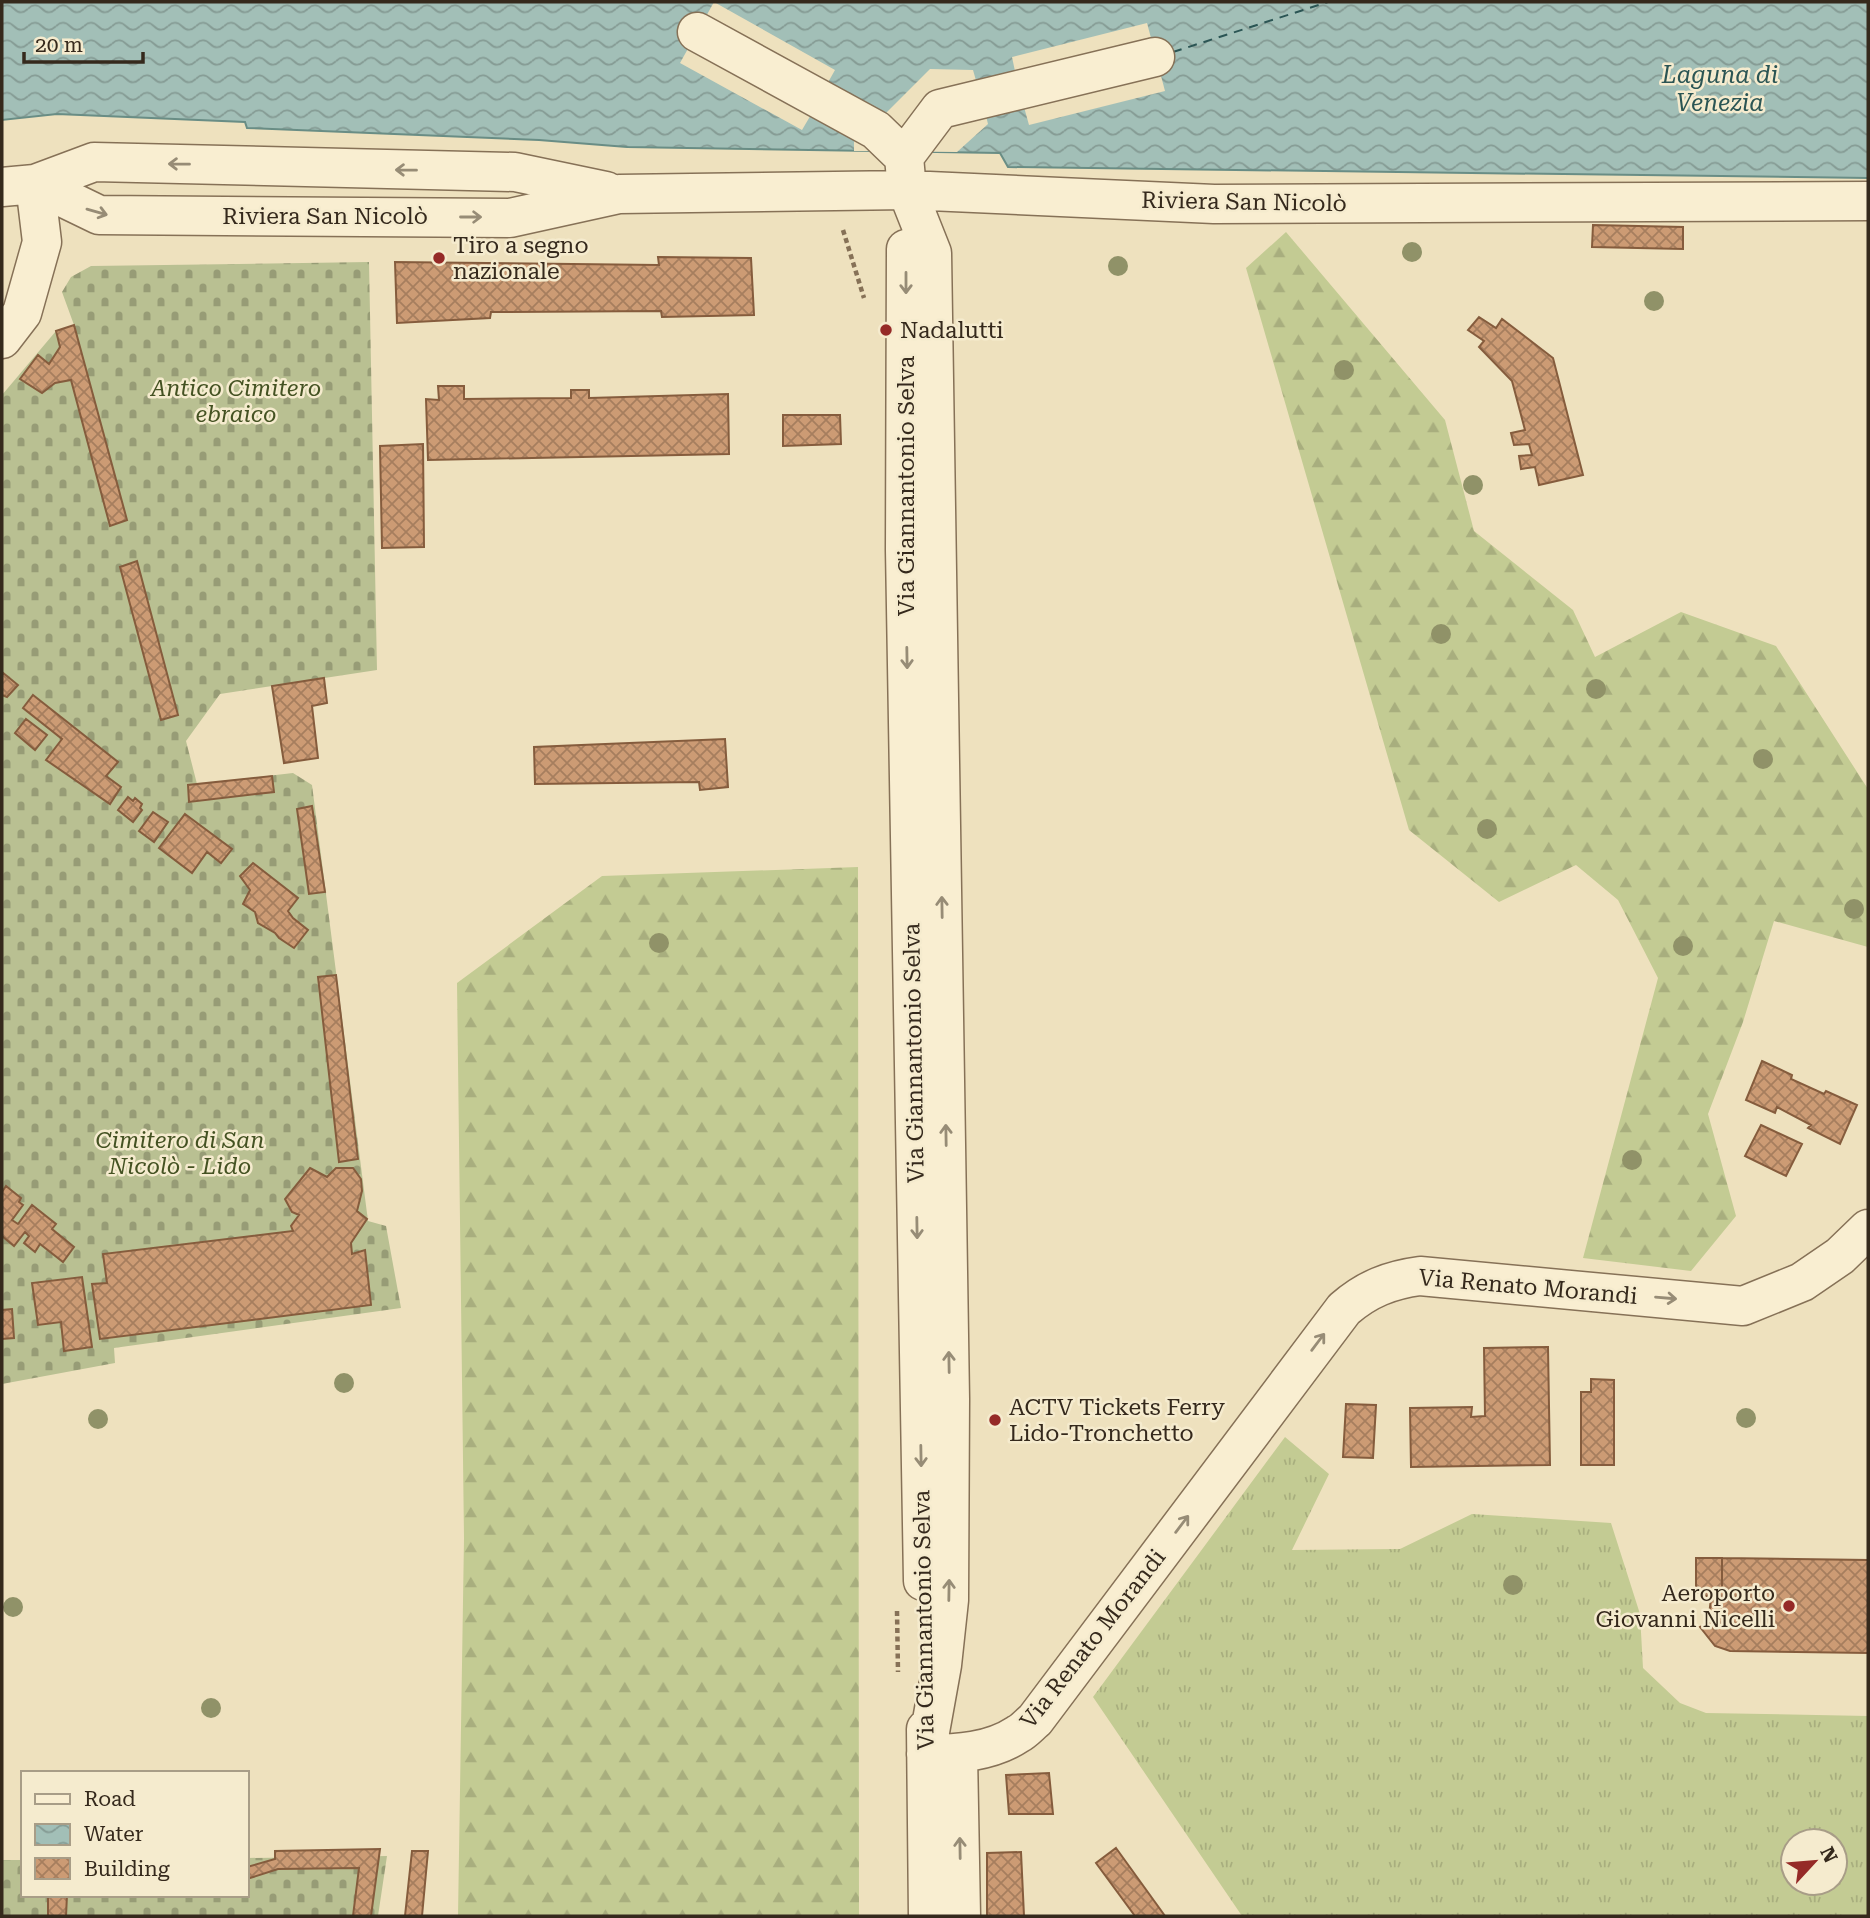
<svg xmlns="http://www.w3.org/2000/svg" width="1870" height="1918" viewBox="0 0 1870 1918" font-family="'Roboto Serif',serif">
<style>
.grass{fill:url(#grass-tufts);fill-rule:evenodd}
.forest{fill:url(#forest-firs)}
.cemetery{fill:url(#cemetery-stones)}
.water{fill:url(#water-waves);stroke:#698d85;stroke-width:2}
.pier{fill:#eee1be}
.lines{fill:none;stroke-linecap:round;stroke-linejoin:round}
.ferry{stroke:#2b5554;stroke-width:2;stroke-dasharray:9 7;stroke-linecap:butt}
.building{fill:url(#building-cross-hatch);stroke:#855c3d;stroke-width:2}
.minor-casing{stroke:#867157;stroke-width:41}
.path{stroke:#867157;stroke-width:4.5;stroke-dasharray:5 3.5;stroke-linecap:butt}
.minor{stroke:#f9eed1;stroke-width:38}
.tree{fill:#909268}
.oneway{stroke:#978c76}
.poi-dot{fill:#952a27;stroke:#f5ebce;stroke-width:2.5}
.labels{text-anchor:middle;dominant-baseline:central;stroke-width:5;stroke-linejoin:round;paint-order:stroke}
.street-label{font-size:23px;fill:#35291c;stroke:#f5ebce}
.poi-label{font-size:23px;fill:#35291c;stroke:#f5ebce;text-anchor:start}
.park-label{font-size:23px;font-style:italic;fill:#445222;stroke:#f5ebce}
.water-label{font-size:24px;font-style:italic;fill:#2b5554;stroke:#f5ebce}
</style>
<defs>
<pattern id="grass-tufts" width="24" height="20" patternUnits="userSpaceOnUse" patternTransform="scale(1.75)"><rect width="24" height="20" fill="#c3cb93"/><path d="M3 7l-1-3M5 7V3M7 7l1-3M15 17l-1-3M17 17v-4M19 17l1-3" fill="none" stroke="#a8ae7e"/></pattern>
<pattern id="forest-firs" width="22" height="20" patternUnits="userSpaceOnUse" patternTransform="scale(1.75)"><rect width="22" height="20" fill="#c3cb93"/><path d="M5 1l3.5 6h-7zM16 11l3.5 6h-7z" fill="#a8ae7e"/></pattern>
<pattern id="cemetery-stones" width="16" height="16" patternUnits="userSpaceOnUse" patternTransform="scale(1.75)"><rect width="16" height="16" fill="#b9c092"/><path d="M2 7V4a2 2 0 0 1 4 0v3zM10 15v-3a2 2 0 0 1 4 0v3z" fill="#979c76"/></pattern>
<pattern id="water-waves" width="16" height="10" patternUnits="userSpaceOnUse" patternTransform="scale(1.75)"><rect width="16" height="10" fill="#a2bfb7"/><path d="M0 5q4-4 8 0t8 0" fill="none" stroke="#859b94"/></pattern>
<pattern id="building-cross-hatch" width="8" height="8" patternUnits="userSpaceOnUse" patternTransform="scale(1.75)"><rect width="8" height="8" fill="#cc9b74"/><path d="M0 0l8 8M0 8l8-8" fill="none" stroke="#a67e5e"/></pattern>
</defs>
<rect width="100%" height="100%" fill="#eee1be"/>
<path class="grass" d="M1285,1437L1329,1474L1292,1550L1400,1549L1472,1514L1611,1523L1640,1614L1643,1668L1680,1703L1706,1713L1868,1716V1916H1242L1093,1697ZM1793,1841H1835V1883H1793Z"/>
<path class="forest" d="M1286,232L1445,420L1474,531L1573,610L1595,657L1681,612L1776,646L1868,789V947L1774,921L1743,1022L1708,1114L1736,1216L1691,1271L1583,1258L1658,978L1618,900L1576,865L1499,902L1409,830L1246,268Z
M858,867L859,1916H458L464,1538L457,983L602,876Z"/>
<path class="cemetery" d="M369,262L377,670L220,694L186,741L197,784L293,773L312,785L368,1221L386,1226L401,1308L114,1348L115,1363L2,1384V395L56,331L74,325L62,292L71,277L91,266Z
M387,1856L378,1916H2V1860H23V1895H247V1858Z"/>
<path class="water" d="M2,2H1868V178L1008,167L1000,153L627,147L539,140L247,128L245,122L57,114L2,120Z"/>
<path class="pier" d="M714,2L835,70L826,86L883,116L930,69L973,70L977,84L1016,76L1012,57L1147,23L1165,91L1029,125L1024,107L986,116L988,124L957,152L854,151V136L812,113L802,130L680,63Z"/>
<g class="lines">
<path class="ferry" d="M1173,52L1328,2"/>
</g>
<path class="building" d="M1593,225L1683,227V249L1592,247Z
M658,257L751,258L754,315L662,317L661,311L491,312L490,318L397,323L395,262L659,265Z
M1479,317L1496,328L1502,319L1553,358L1583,475L1539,485L1535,467L1521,469L1519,456L1532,455L1529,444L1514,445L1511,433L1525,430L1512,381L1479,347L1484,341L1468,330Z
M74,325L127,520L110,526L71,380L55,383L42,393L20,379L38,355L49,364L60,347L56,331Z
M438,386H464V399L571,398V390H589V398L728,394L729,454L428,460L426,399L439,400Z
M783,415H840L841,444L783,446Z
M423,444L424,547L382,548L380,446Z
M137,561L178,715L161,720L120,567Z
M2,672L18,685L7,697L2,695Z
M324,678L327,703L312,706L318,758L284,763L272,686Z
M33,695L118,762L106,776L121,787L110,804L46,760L62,739L23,708Z
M26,719L47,735L35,750L15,733Z
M725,739L728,787L700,790L699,782L535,784L534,747Z
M272,776L274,792L189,802L188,785Z
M128,797L133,801L135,798L142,804L140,808L142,810L133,822L118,810Z
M312,806L325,892L309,894L297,809Z
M153,812L168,822L154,842L139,831Z
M185,814L232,849L221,863L207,852L192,873L159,848Z
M253,863L298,898L288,911L293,918L308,930L294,948L279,938L275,933L258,923L255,912L243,904L250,890L240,876Z
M336,975L358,1159L339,1162L318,977Z
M1762,1061L1792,1075L1791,1079L1824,1094L1826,1091L1857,1105L1840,1144L1808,1128L1811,1125L1777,1107L1775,1113L1746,1100Z
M1761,1125L1802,1144L1786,1176L1745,1156Z
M310,1168L327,1177L336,1168H353L361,1179L362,1191L357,1211L367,1219L351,1243L352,1254L365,1250L371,1305L100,1339L92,1284L107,1283L103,1254L293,1231L291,1226L299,1215L292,1212L285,1199Z
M6,1186L21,1198L19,1202L23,1205L12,1220L18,1224L32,1205L56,1224L52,1229L74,1247L63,1262L40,1244L35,1252L24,1243L29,1236L25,1232L14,1246L2,1236V1192Z
M82,1277L92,1347L64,1351L61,1322L38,1325L32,1283Z
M12,1309L14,1338L2,1339V1310Z
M1548,1347L1550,1465L1411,1467L1410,1408L1472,1407L1471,1417L1485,1416L1484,1348Z
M1591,1379L1614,1380V1465H1581V1392H1591Z
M1346,1404L1376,1405L1373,1458L1343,1457Z
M1696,1558H1722V1591L1711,1598L1696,1592Z
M1722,1558L1868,1560V1653L1730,1651L1715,1646L1700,1627L1708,1624L1711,1598L1722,1591Z
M1049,1773L1053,1814H1009L1006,1775Z
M1116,1848L1165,1916H1135L1096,1863Z
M380,1849L371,1916H353L359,1868L278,1869L247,1879V1867L275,1859V1851Z
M412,1851H428L422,1916H405Z
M1021,1852L1024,1916H987V1853Z
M48,1895H67L66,1916H48Z"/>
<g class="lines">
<g class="minor-casing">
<path id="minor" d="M697,32L876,130L904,157L907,190L932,253L950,1399L949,1600L942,1665L926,1754
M904,157L940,109L1155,57
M35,184L99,215L510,218L619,194L907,190L1214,204L1868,201
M2,187L35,184L94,162L515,172L606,191
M906,249L905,550L923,1581
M2,339L22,313L42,242L35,184
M926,1729L928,1916
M926,1754C957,1754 991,1752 1018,1734C1024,1731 1030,1724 1035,1720L1344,1309C1367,1289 1390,1280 1420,1276L1743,1306L1802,1282L1840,1256L1868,1229
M958,1754L961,1916"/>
</g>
<path class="path" d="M843,230L864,298
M897,1611L898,1672"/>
<use href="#minor" class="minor"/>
</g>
<g class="tree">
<circle cx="1412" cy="252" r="10"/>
<circle cx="1118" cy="266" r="10"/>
<circle cx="1654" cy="301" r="10"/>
<circle cx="1344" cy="370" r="10"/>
<circle cx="1473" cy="485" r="10"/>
<circle cx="1441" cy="634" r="10"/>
<circle cx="1596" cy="689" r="10"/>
<circle cx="1763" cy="759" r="10"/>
<circle cx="1487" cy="829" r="10"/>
<circle cx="1854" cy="909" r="10"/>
<circle cx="659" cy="943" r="10"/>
<circle cx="1683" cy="946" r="10"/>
<circle cx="1632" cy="1160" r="10"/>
<circle cx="344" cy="1383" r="10"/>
<circle cx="1746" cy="1418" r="10"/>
<circle cx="98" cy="1419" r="10"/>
<circle cx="1513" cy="1585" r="10"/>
<circle cx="13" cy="1607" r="10"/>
<circle cx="211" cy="1708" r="10"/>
</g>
<defs><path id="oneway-shaft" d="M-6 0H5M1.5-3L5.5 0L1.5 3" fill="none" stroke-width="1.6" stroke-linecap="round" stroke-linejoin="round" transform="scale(1.75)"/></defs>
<g class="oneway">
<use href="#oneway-shaft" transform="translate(179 164) rotate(-179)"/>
<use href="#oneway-shaft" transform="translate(406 170) rotate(-179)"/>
<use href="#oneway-shaft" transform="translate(97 212) rotate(16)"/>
<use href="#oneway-shaft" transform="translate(471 217)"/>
<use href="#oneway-shaft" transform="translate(906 283) rotate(90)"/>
<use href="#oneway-shaft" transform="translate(907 658) rotate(89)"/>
<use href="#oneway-shaft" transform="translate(942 907) rotate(-91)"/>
<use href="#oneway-shaft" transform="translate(946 1135) rotate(-91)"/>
<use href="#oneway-shaft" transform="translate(917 1228) rotate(89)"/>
<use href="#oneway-shaft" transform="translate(1666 1298) rotate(5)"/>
<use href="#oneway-shaft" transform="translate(1318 1342) rotate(-53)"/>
<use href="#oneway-shaft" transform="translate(949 1362) rotate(-91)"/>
<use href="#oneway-shaft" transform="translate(921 1456) rotate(89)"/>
<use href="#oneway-shaft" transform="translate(1182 1524) rotate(-53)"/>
<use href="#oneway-shaft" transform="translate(949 1590) rotate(-89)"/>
<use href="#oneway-shaft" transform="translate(960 1848) rotate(-91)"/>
</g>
<g class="poi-dot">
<circle cx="439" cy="258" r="7"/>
<circle cx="886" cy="330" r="7"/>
<circle cx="995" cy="1420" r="7"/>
<circle cx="1789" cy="1606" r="7"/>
</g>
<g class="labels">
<g class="street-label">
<text transform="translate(1244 202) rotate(1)">Riviera San Nicolò</text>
<text x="325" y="216">Riviera San Nicolò</text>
<text transform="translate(906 486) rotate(-90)">Via Giannantonio Selva</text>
<text transform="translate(914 1053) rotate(-91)">Via Giannantonio Selva</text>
<text transform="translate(1528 1287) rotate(5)">Via Renato Morandi</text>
<text transform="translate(924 1620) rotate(-91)">Via Giannantonio Selva</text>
<text transform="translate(1093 1639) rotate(-52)">Via Renato Morandi</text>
</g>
<g class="poi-label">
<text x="453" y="245">Tiro a segno<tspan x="453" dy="26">nazionale</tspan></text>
<text x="900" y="330">Nadalutti</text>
<text x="1009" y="1407">ACTV Tickets Ferry<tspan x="1009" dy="26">Lido-Tronchetto</tspan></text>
<text x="1775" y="1593" text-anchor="end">Aeroporto<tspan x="1775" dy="26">Giovanni Nicelli</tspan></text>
</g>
<g class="park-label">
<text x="236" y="388">Antico Cimitero<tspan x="236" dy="26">ebraico</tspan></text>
<text x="180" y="1140">Cimitero di San<tspan x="180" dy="26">Nicolò - Lido</tspan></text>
</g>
<g class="water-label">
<text x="1720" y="75">Laguna di<tspan x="1720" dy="28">Venezia</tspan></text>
</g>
</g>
<rect width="1870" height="1918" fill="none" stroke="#35291c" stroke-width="7"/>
<rect x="21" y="1771" width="228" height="126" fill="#f5ebce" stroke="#a89d87" stroke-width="2"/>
<rect x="35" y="1794" width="35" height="10" fill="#f9eed1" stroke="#a89d87" stroke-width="2"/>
<text x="84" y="1806" font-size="21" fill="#35291c">Road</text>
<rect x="35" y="1824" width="35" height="21" fill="url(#water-waves)" stroke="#a89d87" stroke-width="2"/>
<text x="84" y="1841" font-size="21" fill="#35291c">Water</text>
<rect x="35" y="1858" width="35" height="21" fill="url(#building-cross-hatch)" stroke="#a89d87" stroke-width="2"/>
<text x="84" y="1876" font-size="21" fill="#35291c">Building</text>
<g transform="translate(1814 1862) rotate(64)"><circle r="33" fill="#f5ebce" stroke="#a89d87" stroke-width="2"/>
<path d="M0-5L12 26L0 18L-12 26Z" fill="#952a27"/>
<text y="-10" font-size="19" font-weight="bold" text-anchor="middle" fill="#35291c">N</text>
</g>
<path d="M24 52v10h119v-10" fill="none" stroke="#35291c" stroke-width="3.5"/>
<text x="35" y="52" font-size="21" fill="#35291c" stroke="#f5ebce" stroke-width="5" paint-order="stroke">20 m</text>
</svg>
